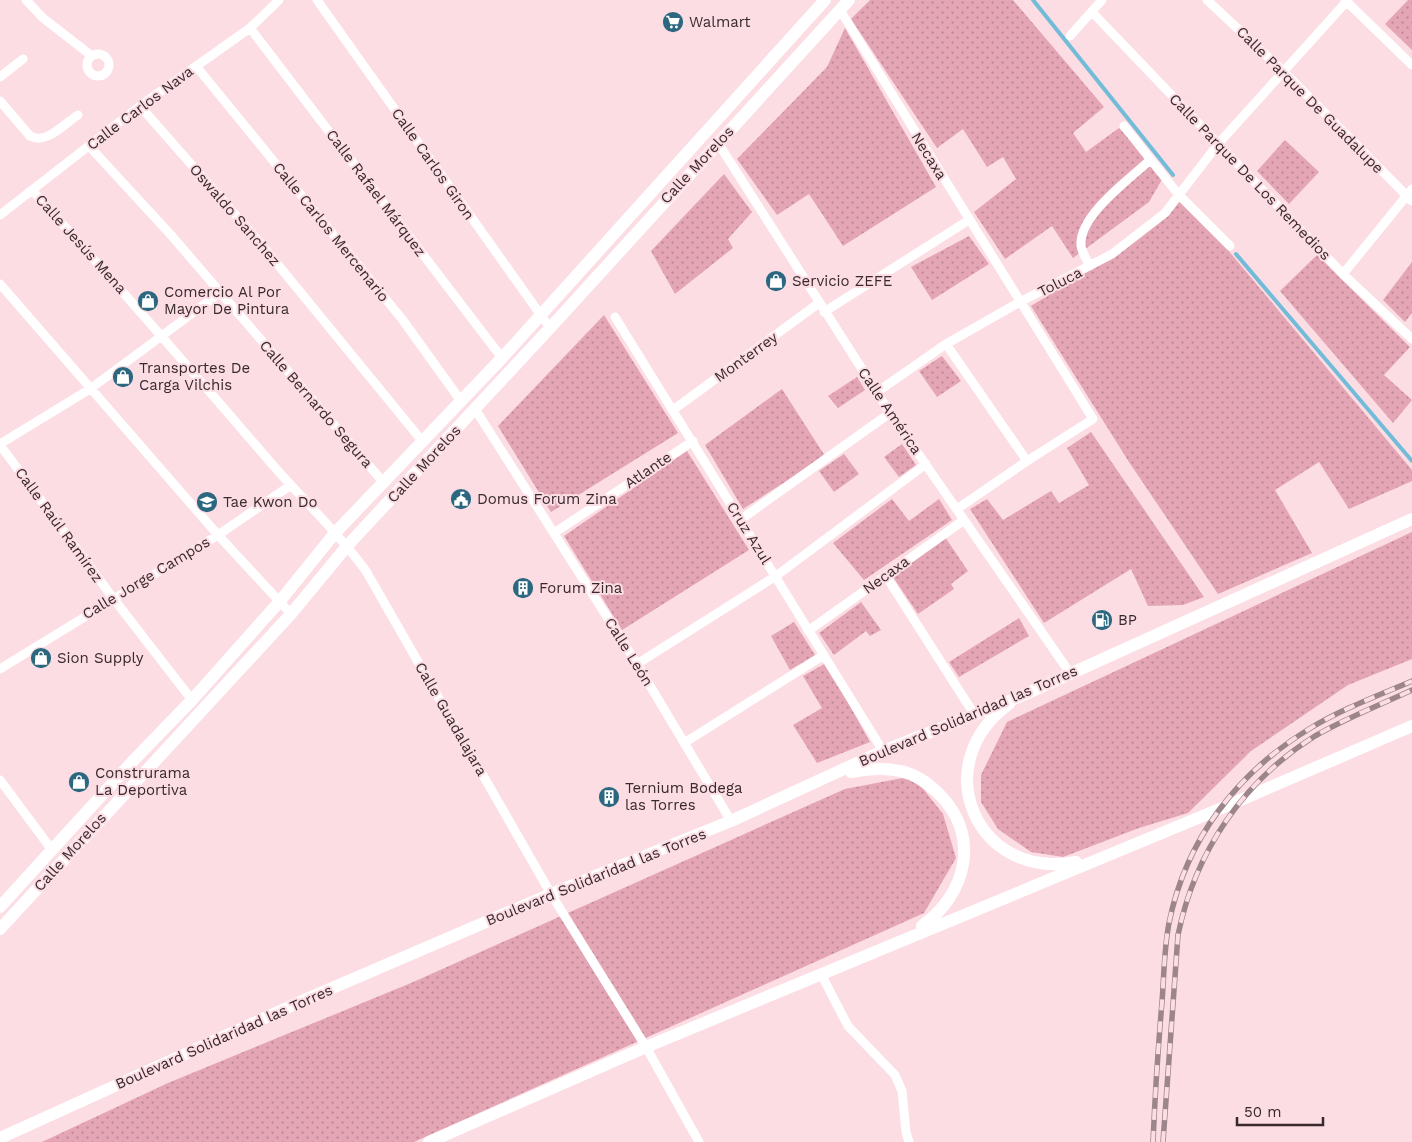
<svg xmlns="http://www.w3.org/2000/svg" width="1412" height="1142" viewBox="0 0 1412 1142" font-family="'Work Sans',sans-serif">
<style>
.grass{fill:url(#grass-dots)}
.lines{fill:none;stroke-linecap:round;stroke-linejoin:round}
.stream{stroke:#72bcd9;stroke-width:4}
.minor{stroke:#fff;stroke-width:9}
.secondary{stroke:#fff;stroke-width:12}
.rail-casing{stroke:#9d868b;stroke-width:5.5}
.rail{stroke:#fcdde4;stroke-width:4;stroke-dasharray:11;stroke-linecap:butt}
.labels{text-anchor:middle;dominant-baseline:central;stroke-width:4;stroke-linejoin:round;paint-order:stroke}
.poi-label{font-size:15px;fill:#38292d;stroke:#fcdde4;text-anchor:start}
.street-label{font-size:15px;fill:#38292d;stroke:#fcdde4}
</style>
<defs>
<pattern id="grass-dots" width="8" height="8" patternUnits="userSpaceOnUse" patternTransform="scale(1.25)"><rect width="8" height="8" fill="#e4a5b5"/><path d="M2 2h.1M6 6h.1" fill="none" stroke="#ba8694" stroke-width="1.8" stroke-linecap="round"/></pattern>
</defs>
<rect width="100%" height="100%" fill="#fcdde4"/>
<path class="grass" d="M870,0H1013L1104,107L1073,133L1086,152L1119,128L1164,176L1149,202L1073,258L1052,226L1005,259L974,212L1016,179L1003,157L987,167L963,129L937,148L851,19Z
M1408,0H1412V50L1385,24Z
M845,28L936,187L843,246L809,194L777,215L737,159L827,67Z
M1285,140L1319,172L1289,204L1257,171Z
M724,174L752,212L728,239L733,248L675,294L651,251Z
M1176,188L1412,470V481L1349,509L1319,462L1275,490L1312,553L1218,594L1129,462L1031,306C1056,291 1163,227 1173,207C1175,201 1175,193 1176,188Z
M969,236L989,264L932,300L911,267Z
M1317,255L1410,347L1384,375L1412,400L1393,423L1280,291Z
M1412,262V313L1405,322L1383,300Z
M604,315L678,433L551,512L498,426Z
M942,356L961,381L937,397L919,371Z
M857,377L865,390L838,408L828,396Z
M782,389L825,456L743,509L705,445Z
M1091,432L1204,597L1183,605L1148,606L1131,569L1044,623L970,509L987,499L1003,520L1051,491L1059,503L1089,485L1067,448Z
M902,444L916,465L899,477L884,457Z
M687,451L749,550L622,630L564,536Z
M844,454L859,474L834,492L819,471Z
M892,499L909,521L939,499L952,520L864,580L833,543Z
M1412,532V659L1348,685L1251,751L1188,813L1139,828L1063,857L1031,852L998,829L981,802V775L1007,722Z
M945,537L968,571L951,584L954,589L918,614L891,574Z
M861,602L881,630L870,636L866,631L834,655L819,633Z
M1019,618L1029,636L959,677L949,662Z
M794,622L815,655L790,670L771,636Z
M826,663L870,742L817,763L793,725L822,708L803,676Z
M913,776L943,814L956,858L924,913L414,1142H42L168,1083L411,983L845,789Z"/>
<g class="lines">
<path class="stream" d="M1033,0L1173,175
M1236,254L1412,461"/>
<path class="minor" d="M26,0L43,18L92,56
M317,0L550,328
M1207,0L1284,72L1412,201
M1345,0L1412,65
M840,10L1093,419L1027,461L957,509
M1092,12L1343,274L1412,339
M250,28L502,358
M1070,36L1102,0
M87 65a11 11 0 1 1 22 0a11 11 0 1 1-22 0Z
M196,66L402,319L461,401
M0,77L23,59
M0,101L30,136C46,145 64,124 78,115
M140,106L261,244L423,442
M1124,126L1178,194L1230,246
M718,143L890,413L1070,673
M89,146L171,235L384,483
M32,190C113,280 192,371 271,463C302,499 338,532 366,571L551,894L646,1047L699,1142
M0,215L140,106L250,28L279,0
M1090,266C1087,260 1081,251 1081,245C1079,215 1130,179 1150,160
M1343,274L1412,189
M0,284L218,535L291,614
M824,312L969,220
M615,317L883,751
M946,344L1027,461
M877,392L946,344L1020,302L1112,254L1165,213L1218,144L1348,0
M475,409L637,664L731,821
M673,410L819,303
M0,444L90,389L221,292
M0,445L113,598L192,700
M740,520L890,413
M554,533L693,441
M886,576L974,714
M808,631L964,520
M637,664L776,576L926,464
M0,669L218,535L291,485
M684,743L824,655
M0,780L52,850
M821,974L848,1026L895,1075L902,1091L906,1132L909,1142"/>
<path class="secondary" d="M1009,704C926,764 976,881 1076,862
M851,772C867,769 883,767 900,771C915,774 928,783 939,794C981,835 967,894 922,926
M0,907L132,762L192,700L280,601L335,533L502,358L825,0
M0,929L291,614L347,546L550,328L849,0
M0,1138L309,998L551,894L731,821L883,751L1019,697L1412,519
M429,1142L646,1047L1222,808L1412,726"/>
<g class="rail-casing">
<path id="rail" d="M1153,1142C1155,1095 1158,1049 1162,1002C1164,976 1164,949 1169,923C1186,839 1237,773 1309,729C1342,709 1377,696 1412,681
M1163,1142L1178,935C1195,852 1243,781 1315,736C1346,718 1380,705 1412,690"/>
</g>
<use href="#rail" class="rail"/>
</g>
<defs>
<g id="supermarket-disc" transform="scale(1.125)"><circle r="9.5" fill="#2b687f" stroke="#fcdde4"/><path d="M-6-5.5h2.5l.6 2H6L4.5 2H-2.5L-4.4-4H-6ZM-1.5 3.2a1.3 1.3 0 1 0 .1 0ZM3 3.2a1.3 1.3 0 1 0 .1 0Z" fill="#fff"/></g>
<g id="shop-disc" transform="scale(1.125)"><circle r="9.5" fill="#2b687f" stroke="#fcdde4"/><path d="M-5-2.5h2.3a2.7 3.5 0 0 1 5.4 0H5L5.5 6h-11ZM-1.5-2.5h3a1.5 2.3 0 0 0-3 0Z" fill="#fff"/></g>
<g id="civic-disc" transform="scale(1.125)"><circle r="9.5" fill="#2b687f" stroke="#fcdde4"/><path d="M-.6-6.5H3V-4.5H.6V-3L4-1V1h2V6H-6V1h2V-1L-.6-3ZM-1.2 2.5V6h2.4V2.5Z" fill="#fff"/></g>
<g id="school-disc" transform="scale(1.125)"><circle r="9.5" fill="#2b687f" stroke="#fcdde4"/><path d="M0-5L7-2L0 1L-7-2ZM-4 1L0 2.5L4 1V4Q0 6-4 4Z" fill="#fff"/></g>
<g id="building-disc" transform="scale(1.125)"><circle r="9.5" fill="#2b687f" stroke="#fcdde4"/><path d="M-4-6H4V6H1V3H-1V6H-4ZM-2.5-4.3h1.7v1.8h-1.7ZM.8-4.3h1.7v1.8H.8ZM-2.5-1h1.7V.8h-1.7ZM.8-1h1.7V.8H.8Z" fill="#fff"/></g>
<g id="fuel-disc" transform="scale(1.125)"><circle r="9.5" fill="#2b687f" stroke="#fcdde4"/><path d="M-5.5-6h7V0h2V4h1.3V-2.5L3-4.5l.8-.8L6-3V5H2.5V1h-1V6h-7ZM-4.2-4.7v3.2H.2V-4.7Z" fill="#fff"/></g>
</defs>
<g fill-rule="evenodd">
<use href="#supermarket-disc" x="673" y="22"/>
<use href="#shop-disc" x="776" y="281"/>
<use href="#shop-disc" x="148" y="301"/>
<use href="#shop-disc" x="123" y="377"/>
<use href="#civic-disc" x="461" y="499"/>
<use href="#school-disc" x="207" y="502"/>
<use href="#building-disc" x="523" y="588"/>
<use href="#fuel-disc" x="1102" y="620"/>
<use href="#shop-disc" x="41" y="658"/>
<use href="#shop-disc" x="79" y="782"/>
<use href="#building-disc" x="609" y="797"/>
</g>
<g class="labels">
<g class="poi-label">
<text x="689" y="22">Walmart</text>
<text x="792" y="281">Servicio ZEFE</text>
<text x="164" y="292">Comercio Al Por<tspan x="164" dy="17">Mayor De Pintura</tspan></text>
<text x="139" y="368">Transportes De<tspan x="139" dy="17">Carga Vilchis</tspan></text>
<text x="477" y="499">Domus Forum Zina</text>
<text x="223" y="502">Tae Kwon Do</text>
<text x="539" y="588">Forum Zina</text>
<text x="1118" y="620">BP</text>
<text x="57" y="658">Sion Supply</text>
<text x="95" y="773">Construrama<tspan x="95" dy="17">La Deportiva</tspan></text>
<text x="625" y="788">Ternium Bodega<tspan x="625" dy="17">las Torres</tspan></text>
</g>
<g class="street-label">
<text transform="translate(1310 100) rotate(45)">Calle Parque De Guadalupe</text>
<text transform="translate(140 108) rotate(-37)">Calle Carlos Nava</text>
<text transform="translate(929 156) rotate(58)">Necaxa</text>
<text transform="translate(433 164) rotate(55)">Calle Carlos Giron</text>
<text transform="translate(697 165) rotate(-47)">Calle Morelos</text>
<text transform="translate(1250 177) rotate(46)">Calle Parque De Los Remedios</text>
<text transform="translate(376 193) rotate(53)">Calle Rafael Márquez</text>
<text transform="translate(235 215) rotate(49)">Oswaldo Sanchez</text>
<text transform="translate(331 232) rotate(51)">Calle Carlos Mercenario</text>
<text transform="translate(81 244) rotate(48)">Calle Jesús Mena</text>
<text transform="translate(1060 282) rotate(-27)">Toluca</text>
<text transform="translate(746 357) rotate(-36)">Monterrey</text>
<text transform="translate(316 404) rotate(49)">Calle Bernardo Segura</text>
<text transform="translate(890 411) rotate(56)">Calle América</text>
<text transform="translate(424 464) rotate(-47)">Calle Morelos</text>
<text transform="translate(648 470) rotate(-34)">Atlante</text>
<text transform="translate(59 525) rotate(54)">Calle Raúl Ramírez</text>
<text transform="translate(749 533) rotate(58)">Cruz Azul</text>
<text transform="translate(886 575) rotate(-36)">Necaxa</text>
<text transform="translate(146 578) rotate(-31)">Calle Jorge Campos</text>
<text transform="translate(629 652) rotate(58)">Calle León</text>
<text transform="translate(968 716) rotate(-23)">Boulevard Solidaridad las Torres</text>
<text transform="translate(451 719) rotate(60)">Calle Guadalajara</text>
<text transform="translate(70 852) rotate(-48)">Calle Morelos</text>
<text transform="translate(596 877) rotate(-22)">Boulevard Solidaridad las Torres</text>
<text transform="translate(224 1037) rotate(-24)">Boulevard Solidaridad las Torres</text>
</g>
</g>
<path d="M1237 1117v8h86v-8" fill="none" stroke="#38292d" stroke-width="2.5"/>
<text x="1244" y="1117" font-size="15" fill="#38292d" stroke="#fcdde4" stroke-width="4" paint-order="stroke">50 m</text>
</svg>
